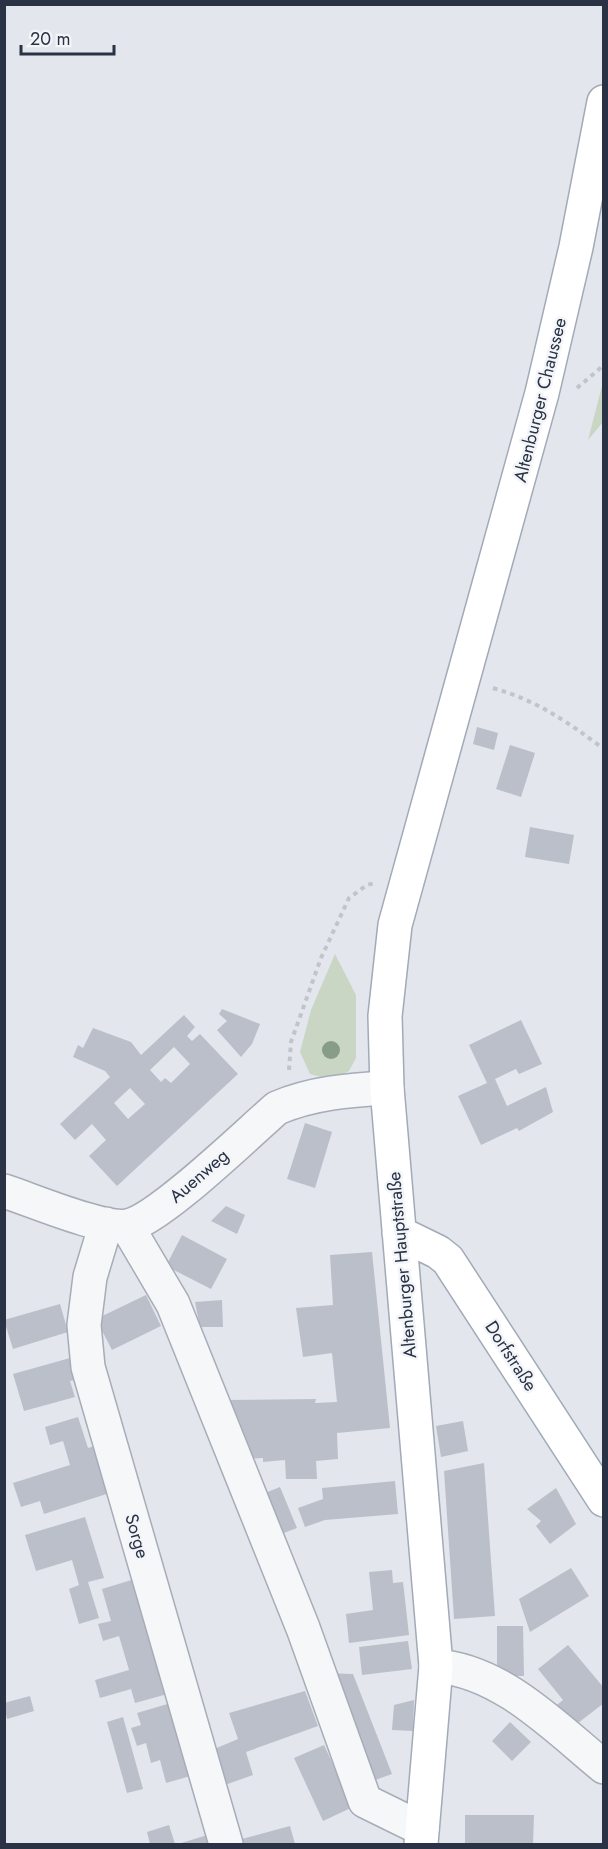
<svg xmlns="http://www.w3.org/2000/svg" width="608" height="1849" viewBox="0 0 608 1849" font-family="Jost,sans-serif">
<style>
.green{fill:#c8d6c3}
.building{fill:#babfca;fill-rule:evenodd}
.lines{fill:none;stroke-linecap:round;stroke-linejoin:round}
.minor-casing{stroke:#a7adb7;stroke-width:36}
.major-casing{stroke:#a1aab8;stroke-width:36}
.path{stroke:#c1c4ca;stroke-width:4;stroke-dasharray:4.5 4.5;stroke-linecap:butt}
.minor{stroke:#f6f7f9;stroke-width:33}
.major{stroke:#fff;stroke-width:33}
.tree{fill:#889d88}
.labels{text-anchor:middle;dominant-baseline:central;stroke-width:5;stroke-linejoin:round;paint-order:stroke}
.street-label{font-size:18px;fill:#293345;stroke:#f3f5f9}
</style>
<rect width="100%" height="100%" fill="#e3e6ec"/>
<path class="green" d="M603,382V422L588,440Z
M335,954L356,995V1058L349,1071L332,1080L310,1074L300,1052L311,1010Z"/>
<path class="building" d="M477,727L498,733L494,750L473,744Z
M510,745L535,753L521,797L496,789Z
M530,827L574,835L569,864L525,857Z
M222,1009L260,1024L252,1044L241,1057L217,1030L227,1021L219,1014Z
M184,1015L195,1027L187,1036L192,1041L200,1034L238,1074L117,1186L89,1156L106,1140L92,1124L75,1140L60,1124L110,1077L105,1071L73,1057L78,1045L83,1048L93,1028L131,1042L141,1055ZM174,1047L190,1064L171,1083L165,1078L161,1082L150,1070ZM130,1088L145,1104L128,1119L114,1103Z
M521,1020L542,1064L519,1074L516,1069L495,1079L507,1106L546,1087L553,1112L519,1131L517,1128L481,1145L458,1096L487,1083L469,1045Z
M305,1123L332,1132L315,1188L287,1179Z
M226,1206L245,1215L237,1234L211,1221Z
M182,1235L227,1259L211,1289L166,1266Z
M372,1252L390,1428L337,1433L338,1459L316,1461L317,1479H286L285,1460L263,1462V1458L242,1459L221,1400L316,1399L315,1403L337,1402L332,1353L303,1357L296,1308L333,1305L330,1255Z
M146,1295L161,1326L112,1350L96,1319Z
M222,1300L223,1327H200L195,1302Z
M60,1304L68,1332L13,1349L4,1320Z
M77,1356L83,1378L70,1381L75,1397L24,1411L13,1374Z
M78,1417L88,1448L102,1444L116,1491L44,1514L40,1501L21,1507L13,1483L70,1465L63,1441L50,1445L45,1427Z
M463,1421L468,1451L441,1457L436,1426Z
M484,1463L495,1616L454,1619L444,1471Z
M395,1481L398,1514L325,1520L305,1527L298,1508L323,1499L322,1488Z
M280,1487L297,1528L276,1536L260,1495Z
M556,1488L576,1524L550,1544L536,1526L541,1521L527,1509Z
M85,1517L104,1578L88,1582L99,1618L79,1624L69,1589L79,1585L72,1560L36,1571L25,1535Z
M571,1568L589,1596L530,1632L519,1599Z
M392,1570L393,1583L403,1582L409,1635L349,1643L346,1614L373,1610L369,1572Z
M138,1578L171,1693L135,1703L131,1689L100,1698L95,1680L129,1670L119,1636L103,1641L98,1624L111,1621L102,1589Z
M497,1626H523L524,1676H497Z
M408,1641L412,1669L362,1675L359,1647Z
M568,1645L604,1688V1703L569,1730L552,1709L563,1700L538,1669Z
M327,1673L353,1674L392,1774L367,1783Z
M305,1691L318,1726L246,1752L253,1775L222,1786L212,1750L238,1739L229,1713Z
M30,1696L34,1711L7,1719L4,1703Z
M414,1700L413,1731L392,1730L394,1705Z
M174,1702L194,1775L166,1783L160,1760L151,1763L146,1743L137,1746L131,1728L141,1725L137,1713Z
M123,1717L143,1789L127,1793L107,1722Z
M510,1722L531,1742L512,1761L492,1741Z
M324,1745L353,1807L323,1821L294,1758Z
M465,1815H534L533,1844H465Z
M169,1825L175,1844H150L147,1832Z
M290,1826L295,1844H239L238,1840Z
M214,1833L217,1844H178Z"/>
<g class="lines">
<g class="minor-casing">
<path id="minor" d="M4,1191C32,1200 102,1230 127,1226C158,1221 249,1132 277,1108C312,1093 349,1090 387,1088
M106,1224L90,1277L84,1325L88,1367L226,1844
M127,1226L173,1304L303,1628L365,1801L422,1829
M436,1666C502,1671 555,1727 604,1767"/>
</g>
<g class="major-casing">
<path id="major" d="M399,1233L438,1252L448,1260L604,1500
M421,1844L436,1666L387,1088L385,1016L395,925L542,393L576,247L604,102"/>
</g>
<path class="path" d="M577,388L604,365
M493,688C538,701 566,721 604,749
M289,1070L291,1042L321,958L349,898L367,885L375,883"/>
<use href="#minor" class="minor"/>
<use href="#major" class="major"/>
</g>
<circle class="tree" cx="331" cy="1050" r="9"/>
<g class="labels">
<g class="street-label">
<text transform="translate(540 400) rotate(-76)">Altenburger Chaussee</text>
<text transform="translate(199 1176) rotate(-41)">Auenweg</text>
<text transform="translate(402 1265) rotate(-95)">Altenburger Hauptstraße</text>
<text transform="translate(511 1356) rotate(57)">Dorfstraße</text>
<text transform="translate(137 1536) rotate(74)">Sorge</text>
</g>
</g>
<rect width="608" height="1849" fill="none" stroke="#293345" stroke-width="12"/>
<path d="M21 45v9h93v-9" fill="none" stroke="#293345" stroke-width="3"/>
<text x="30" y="45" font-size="18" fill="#293345" stroke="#f3f5f9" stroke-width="4.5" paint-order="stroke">20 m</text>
</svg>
